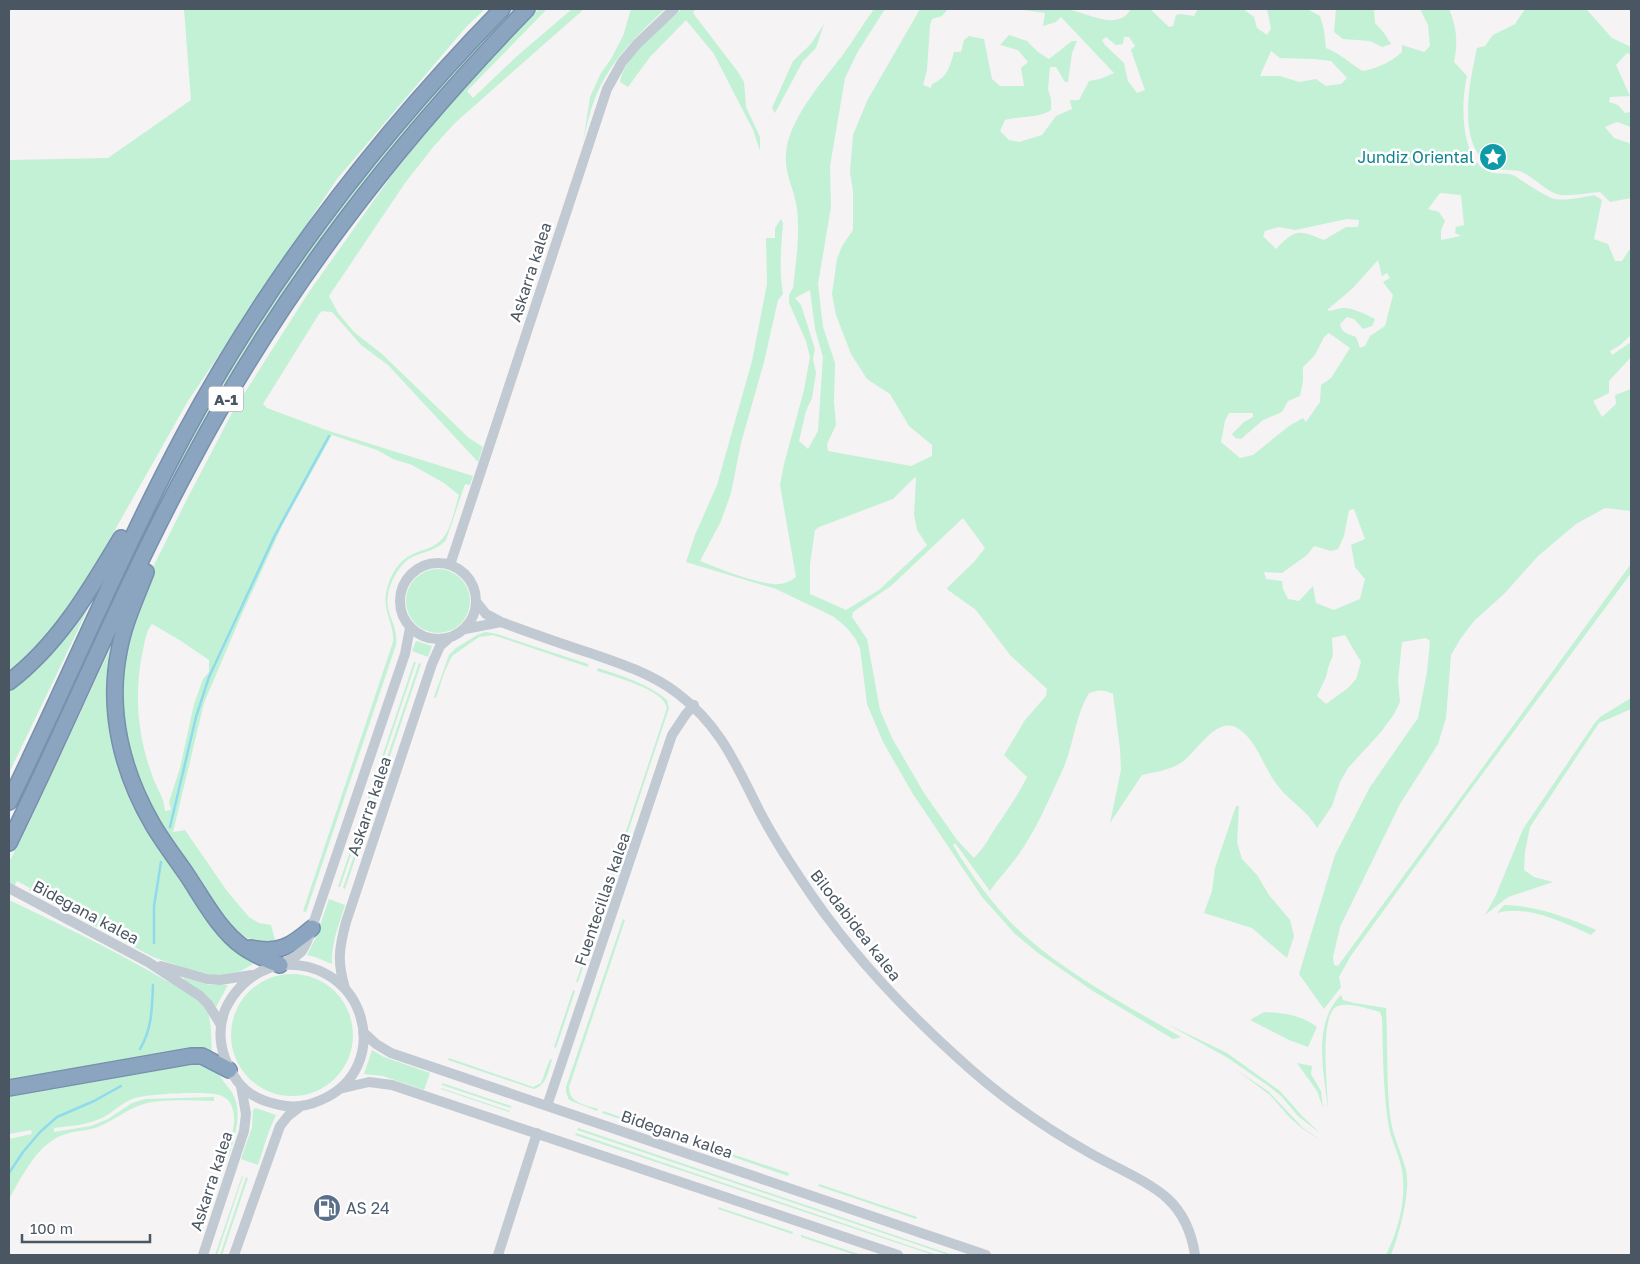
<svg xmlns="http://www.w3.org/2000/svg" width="1640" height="1264" viewBox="0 0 1640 1264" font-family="'Golos Text',sans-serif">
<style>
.green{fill:#c3f1d5;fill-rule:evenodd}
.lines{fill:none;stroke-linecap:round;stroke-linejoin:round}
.stream{stroke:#90daee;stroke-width:2.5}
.highway-casing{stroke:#7690ad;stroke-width:18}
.minor{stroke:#c1cad2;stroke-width:10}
.highway{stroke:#8ba5c1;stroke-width:15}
.labels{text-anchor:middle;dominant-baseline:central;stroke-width:5;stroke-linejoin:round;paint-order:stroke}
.shield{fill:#fff;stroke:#808990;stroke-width:1}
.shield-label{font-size:15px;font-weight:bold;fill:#4a5661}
.culture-label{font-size:16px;fill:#0d838f;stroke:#fff;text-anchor:end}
.street-label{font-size:16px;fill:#4a5661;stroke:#fff}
.service-label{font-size:16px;fill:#4e5e75;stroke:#fff;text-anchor:start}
</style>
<rect width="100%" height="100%" fill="#f5f3f3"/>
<path class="green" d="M184,9H485L466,27L337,179L188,401L82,588L43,644L9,670V160L108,158L191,100Z
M510,9H520L278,303L79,683L67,699L70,684L171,469L241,349L331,216L384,147Z
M539,9H547L467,91L473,98L516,57L572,9H584L456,122L434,146L405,183L329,296L338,313L354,332L382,354L469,438L483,447L478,462L388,365L361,345L332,312L322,311L319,314L263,404L267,408L326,430L473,476L470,485L465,484L446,540C433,554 417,551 405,562C394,573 385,592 388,608C391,622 398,630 396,645L306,912L303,911L393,642C395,623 381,611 387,589C390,575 399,560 413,554C424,549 435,548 443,538C451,529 455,507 459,495L444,483L412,465L393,459L377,450L332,435L283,524L241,616L204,703L173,832L185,830L227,891L249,917L259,923L271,925L276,943H267L247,938L235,931L221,915L166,836L135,775L121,713L124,656L140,599L153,567L186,501L233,411L309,292L392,175L438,118L488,61ZM152,624L181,641L209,660V672L203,679L194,704L180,768L169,802L171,810L165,811C164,796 155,786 151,772C137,732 134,690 143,650C145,641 146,631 152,624Z
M631,9H665C636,36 608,63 594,101C589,114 586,129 583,143L590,97L601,73L611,59L623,36Z
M682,9H695L693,13L738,72L744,82L746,107L760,137V151L753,130L714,54L686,20L650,57L628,87L620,82C625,54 661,28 682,9Z
M874,9H885L857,53L845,78L830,166L831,207L818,284L823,327L835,363L834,402L836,425L827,444L828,451L911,466L932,456V445L909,426L890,394L867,379L851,354L836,315L832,294L837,259L842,246L853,230V191L850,172L853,135L867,101L920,9H948L942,16L932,19L930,25L927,70L923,85L931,88L932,84C947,78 950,67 954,52H961L964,40L969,36L984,39L992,79L1000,86H1024L1021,68L1028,62L1018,50L1000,45L1009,35L1027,41L1038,52L1049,59L1072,41H1077L1072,53L1068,82H1065L1056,67H1050L1048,89L1051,99V110C1041,118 1019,116 1005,120L1000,131L1009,140L1019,142L1042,135L1056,116L1072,109L1070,100H1079L1089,81L1100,79L1114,73L1061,17L1056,22L1043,26L1045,13L1017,9C1033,9 1050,7 1065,9C1085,11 1117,33 1131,9H1150L1169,27L1173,26L1176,15L1181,14L1194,16L1198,9H1212L1213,10L1243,9L1254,17L1257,28L1267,35L1271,29L1267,9H1307L1320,16L1324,30L1326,48C1340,53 1350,64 1363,71C1378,68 1391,62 1402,52V45L1424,52L1430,46L1428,25L1420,9H1449C1457,29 1458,41 1454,62L1467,76C1461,102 1460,153 1485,170C1494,176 1505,171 1515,176C1524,182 1546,197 1555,199C1567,201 1582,197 1594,195L1602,200L1594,239L1608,244L1615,261H1622L1629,250H1631V335L1619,346L1610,351L1612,355L1631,342V357L1609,381V393L1593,401L1602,417L1616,404L1615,395L1631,389V511L1605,508L1576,524L1538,556L1504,594L1474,621L1461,638L1451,655L1446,718L1438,744L1400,804L1340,927L1333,957L1334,965L1338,966L1631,564V573L1469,792L1350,957L1339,977L1341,987L1324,1009L1299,974L1335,855L1370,787L1418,718L1427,672L1430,641L1426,638L1402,642L1398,681L1400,702L1394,714L1381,732L1348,768L1340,782L1332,806L1317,828C1307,810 1290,802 1278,786C1265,770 1260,749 1245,734C1220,708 1201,748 1182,762C1171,770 1155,772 1142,775L1110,823L1121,770L1120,749L1113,694C1104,689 1098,690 1089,693C1075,716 1074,744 1063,769C1049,799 1036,831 1016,858C1008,869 998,879 990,891L955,843L953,845C971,875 997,911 1024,935C1070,976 1128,1006 1181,1037L1173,1039L1093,991L1038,953L1015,934L982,897L913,794L883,742L867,704L860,648L855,638L846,627L834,617L822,611L776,589L686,562L695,535L717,485L752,361L767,284L766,238H775V228L781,219L783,223C781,247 779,271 783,294L778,300L764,362L741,443L731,493L721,521L700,561C720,569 752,582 773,584C781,585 790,582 796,577L780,485L784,464L804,390L810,357L806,341L789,303V295L793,288C796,262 800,235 797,209C795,190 784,174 786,154C788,120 822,82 842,56C853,41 863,24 874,9ZM1106,37L1116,45L1123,44L1124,37H1129L1135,46L1131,50L1145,90L1137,93L1128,81L1124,63L1105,45L1102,40ZM1271,51L1280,58L1314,59L1331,61L1347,78L1341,84L1326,86L1316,79L1299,82L1280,76H1260ZM1440,193L1461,195L1464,225L1456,227L1455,233L1461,236L1441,240V230L1445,221L1439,212L1428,209ZM1347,219L1359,220L1358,227H1346L1324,240C1299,230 1296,228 1276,249L1263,236L1265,231L1279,227L1295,230ZM1378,260L1382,276L1387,273L1390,278L1383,282L1393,295L1385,326L1370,336L1365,346L1360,348L1356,337C1349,334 1341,333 1340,324L1347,317L1354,319L1363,329L1372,326L1375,319C1365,314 1354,308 1343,308C1337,308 1332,312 1327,310L1353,288ZM810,290L815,329L823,357L818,431L808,449L799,441L806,411L812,398L816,373L813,359L815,349L801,305L795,298ZM1329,333L1350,348L1331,378L1321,385L1320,402L1306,422L1303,418L1289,426L1253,455L1240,458L1221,442L1225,421L1229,413H1253V417L1244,422L1232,434L1235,438L1241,439L1263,420L1282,412L1288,401L1300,396L1303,381V367L1315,355L1324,337ZM915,477L916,479L914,515L917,530L927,545L922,550L879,590L846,610L810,594V564L815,530L819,527L893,499ZM1354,509L1365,539L1351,545L1355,567L1365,579L1360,599L1334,610L1316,603L1313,586L1299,601L1288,599L1283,589L1282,581L1266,579L1264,572L1282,573L1307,555L1314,546L1331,551L1338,549L1344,536L1349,510ZM963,518L985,548L974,562L947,588L948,590L976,610L1010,655L1047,689L1046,696L1025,720L1004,755L1027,777C1018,795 1008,810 996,827C989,838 984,848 974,858L957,840L924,793L892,738L880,710L867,639L852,617L853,612L891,586ZM1345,635L1361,662L1356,679L1348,688L1326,704L1317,696L1326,677L1328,668L1333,655L1332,638Z
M1336,9H1374L1375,23L1384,33L1391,44L1382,47L1370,41L1343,39L1334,32Z
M1525,9H1586L1612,38L1631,47V55L1627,53L1616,65L1630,96L1610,97L1609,102L1618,105L1625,113L1630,112L1631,108V127L1617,122L1605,127L1614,138L1629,143L1631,146V198L1610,202L1600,192C1587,193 1573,196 1561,195C1549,194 1534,177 1522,172C1513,169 1498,171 1492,167C1455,145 1470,81 1477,48L1485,46L1493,35L1515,24Z
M824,24L816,48L803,61L775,113L772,108L793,61L810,45Z
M406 601a32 32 0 1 1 64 0a32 32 0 1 1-64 0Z
M88,609L9,773V691L38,669Z
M486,632L497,634L588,664V667L493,635L479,637L452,656L444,673L436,698L434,697L449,655L456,648L477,635Z
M115,638L111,672L136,804L256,962L241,971L224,975H212L185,968L153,957L29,891L30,888L17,881L9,897V862L29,823Z
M416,641L432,646L428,657L412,651Z
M414,662H416L340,887H338Z
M419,663L421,664L345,889L343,888Z
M598,668C622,676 647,683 667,700L669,708L605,901L603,900L667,708C665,690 613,676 597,671Z
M1631,698V709L1599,723L1530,827L1525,852L1524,870L1534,877L1553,882L1508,897L1485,915L1496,895L1523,829L1594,724L1600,717Z
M1236,806H1239L1237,842L1242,859L1257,875L1269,895L1290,920L1294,936L1287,958L1252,928L1204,913L1212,891L1215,868Z
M329,899L345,905C339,925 331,943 332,964L315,957L307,955L316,937Z
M9,900C59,924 110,948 158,976C174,985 197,995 207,1011C212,1021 211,1040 212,1052L201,1051L9,1083Z
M1504,905C1537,906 1566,917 1596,930L1591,935C1565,923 1526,904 1497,913Z
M600,910L602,911L578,982H576Z
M623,919L625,920L569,1087C569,1103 585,1105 598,1109L597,1111L569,1100L566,1092V1087Z
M231 1035a61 61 0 1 1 122 0a61 61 0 1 1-122 0Z
M184,978L210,985H228L216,1007L208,997L183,980Z
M573,990L575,991L556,1048L554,1047Z
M1341,995L1343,1000L1354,1003L1386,1008C1388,1044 1386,1080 1390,1115C1392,1135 1401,1151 1406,1170C1411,1191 1399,1235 1391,1255H1386C1399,1229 1408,1195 1401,1166C1398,1151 1390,1138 1388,1122C1383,1087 1383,1053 1382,1018L1380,1012C1368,1009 1350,1002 1338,1006C1318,1013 1328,1090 1328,1109C1324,1073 1312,1023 1341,995Z
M1264,1012C1284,1013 1301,1015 1317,1027L1308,1047L1289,1040L1250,1020Z
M1167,1024L1227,1053L1280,1091L1303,1117L1321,1134L1298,1116L1282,1097L1270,1087L1228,1058Z
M372,1050L384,1057L430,1073L424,1090L383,1076L364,1074Z
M449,1058L533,1087L541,1083L550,1059L552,1060C548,1071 547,1085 534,1089L448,1060Z
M197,1062C213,1065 215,1068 224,1082C226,1085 229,1088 231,1091C244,1111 235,1135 229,1156L226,1155C230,1140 238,1122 232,1107C230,1100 225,1097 219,1095C205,1091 149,1094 135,1098C122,1102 114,1112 102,1118C87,1125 70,1126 54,1128V1132L91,1126L108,1119L132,1103L145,1099L214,1097V1101C192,1101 162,1098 141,1105C126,1110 114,1120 100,1126C90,1131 77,1130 66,1134C38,1142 23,1175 9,1199V1139L32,1134L31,1130L9,1134V1094Z
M1297,1063L1312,1066L1311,1074L1321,1091L1323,1108L1317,1091Z
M1235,1069L1268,1091L1303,1128L1324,1142L1303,1129L1290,1118L1270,1095Z
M442,1083L511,1106V1108L442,1085Z
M441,1088L510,1111L509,1112L441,1089Z
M256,1108L276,1115L269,1131L258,1165L241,1159L252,1127L253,1110Z
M603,1111L674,1135V1137L602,1113Z
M578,1128L953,1255H948L577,1130Z
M576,1133L937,1255H933L575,1135Z
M717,1149L789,1173L788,1176L716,1151Z
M242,1176H243L217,1255H215Z
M246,1177L248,1178L222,1255H220Z
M819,1184L917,1217L916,1219L818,1186Z
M718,1207L793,1232L792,1234L718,1209Z
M801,1235L862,1255H855L801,1237Z"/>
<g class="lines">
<path class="stream" d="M170,827L196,717L209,677L275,535L329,436
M154,943V906L161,862
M140,1049C152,1029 152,1009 153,985
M9,1173L23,1152L40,1132L57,1117L94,1101L121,1086"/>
<g class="highway-casing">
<path id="highway" d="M146,572C136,598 124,623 119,651C107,711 122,772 153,825C163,842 176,859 187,875C203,899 219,930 243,947C254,955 267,960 280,965
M9,682C58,645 90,590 121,538
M9,802C69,680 120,555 184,435C268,278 378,136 502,9
M9,843C71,717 124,586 191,462C281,292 394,146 527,9
M251,948C279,954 291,946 312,928
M9,1088L191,1056H202L229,1070"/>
</g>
<path class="minor" d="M400 601a38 38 0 1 1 76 0a38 38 0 1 1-76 0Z
M450,565L607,89L622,62L637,44L674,9
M477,603L486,614L501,622C531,633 562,644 593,654C622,664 652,674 677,693C721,726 736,765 760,812C772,835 786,857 800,878C844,946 898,1004 958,1058C997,1094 1042,1126 1088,1152C1112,1166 1149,1181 1168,1199C1184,1214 1192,1235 1195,1255
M465,629L501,622
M9,888L148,962L200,996L208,1004L221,1025
M280,965C367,958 395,1068 321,1100C308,1106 294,1108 280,1105C264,1102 248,1095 238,1082C223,1061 215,1036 225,1010C233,992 248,976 267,969C278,965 292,961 301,952C304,949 306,943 308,939L405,654L410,628
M161,966L207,979L220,980L252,975
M345,988C337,962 339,948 346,922L432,664L440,646L448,639
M363,1032L376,1044L391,1053L986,1255
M339,1089L369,1082L392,1085L898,1255
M547,1106L672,735L686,714L694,705
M203,1255L244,1131L246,1114L241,1086
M234,1255L280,1126L288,1116L301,1106
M498,1255L537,1133"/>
<use href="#highway" class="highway"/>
</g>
<defs>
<g id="sight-disc" transform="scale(1.4375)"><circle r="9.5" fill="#0f9aa8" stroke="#fff"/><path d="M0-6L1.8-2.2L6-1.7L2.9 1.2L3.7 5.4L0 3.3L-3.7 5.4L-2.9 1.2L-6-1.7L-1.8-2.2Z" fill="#fff"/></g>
<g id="fuel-disc" transform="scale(1.4375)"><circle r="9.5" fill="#5c6f8a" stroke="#fff"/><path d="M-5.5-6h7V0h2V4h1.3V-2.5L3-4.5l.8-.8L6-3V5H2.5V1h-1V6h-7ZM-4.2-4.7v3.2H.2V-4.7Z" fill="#fff"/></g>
</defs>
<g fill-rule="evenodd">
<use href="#sight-disc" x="1493" y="157"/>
<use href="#fuel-disc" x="327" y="1208"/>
</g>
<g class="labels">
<rect class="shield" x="208.5" y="386.5" width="35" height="25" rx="4"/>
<g class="shield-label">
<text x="226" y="399">A-1</text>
</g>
<g class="culture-label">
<text x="1474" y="157">Jundiz Oriental</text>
</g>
<g class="street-label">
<text transform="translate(530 272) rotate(-72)">Askarra kalea</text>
<text transform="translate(369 806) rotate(-71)">Askarra kalea</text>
<text transform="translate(602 899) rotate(-71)">Fuentecillas kalea</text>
<text transform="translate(86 912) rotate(28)">Bidegana kalea</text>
<text transform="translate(856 925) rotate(52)">Bilodabidea kalea</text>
<text transform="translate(677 1134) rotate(19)">Bidegana kalea</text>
<text transform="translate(211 1181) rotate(-72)">Askarra kalea</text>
</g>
<g class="service-label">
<text x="346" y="1208">AS 24</text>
</g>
</g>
<rect width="1640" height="1264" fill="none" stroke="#4a5661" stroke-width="20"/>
<path d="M22 1234v8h128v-8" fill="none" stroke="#4a5661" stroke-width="2.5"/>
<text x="30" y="1234" font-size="15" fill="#4a5661" stroke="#ffffff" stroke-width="4" paint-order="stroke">100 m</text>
</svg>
